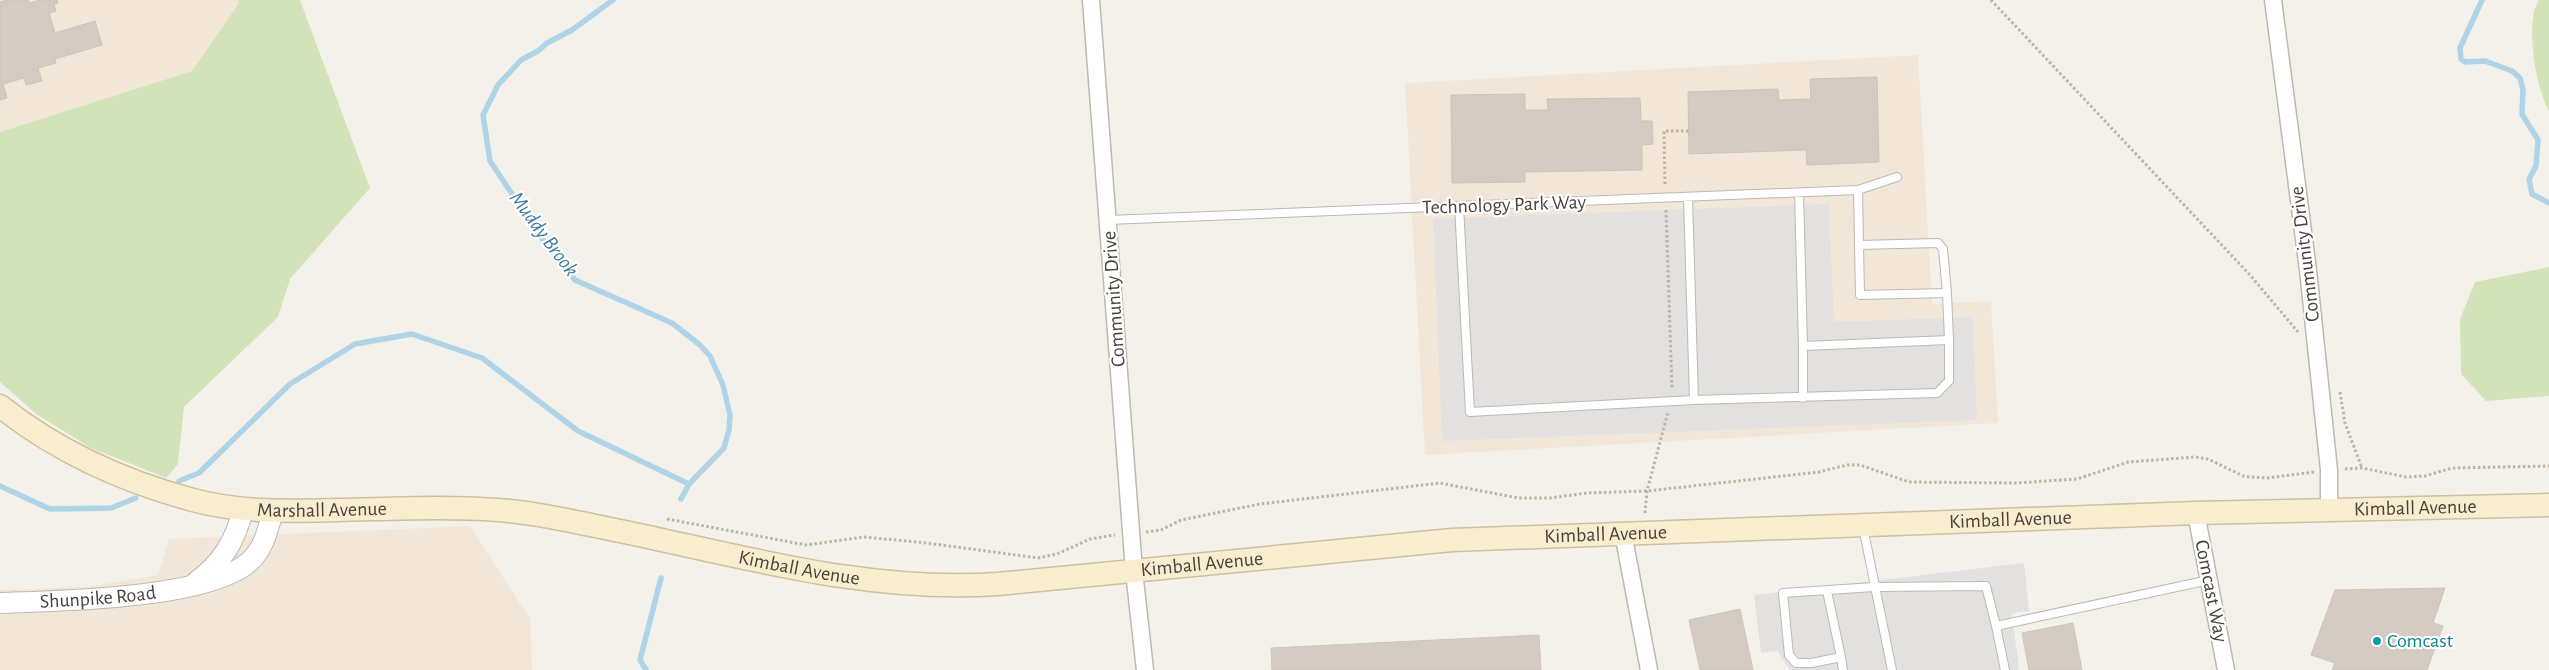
<svg xmlns="http://www.w3.org/2000/svg" width="2549" height="670" viewBox="0 0 2549 670" font-family="'Alegreya Sans',sans-serif">
<style>
.commercial{fill:#f2e6d9}
.green{fill:#d2e3b9}
.parking{fill:#e3e1df}
.lines{fill:none;stroke-linecap:round;stroke-linejoin:round}
.stream{stroke:#afd4e8;stroke-width:5.5}
.building{fill:#d4ccc2;stroke:#cec3b6}
.service-casing{stroke:#beb8af;stroke-width:10}
.minor-casing{stroke:#beb8af;stroke-width:19}
.tertiary-casing{stroke:#beb8af;stroke-width:22}
.secondary-casing{stroke:#cdbfa0;stroke-width:25}
.path{stroke:#beb3a2;stroke-width:3;stroke-dasharray:2.5 2.5;stroke-linecap:butt}
.service{stroke:#fff;stroke-width:8}
.minor{stroke:#fff;stroke-width:16}
.tertiary{stroke:#fff;stroke-width:20}
.secondary{stroke:#f9edd0;stroke-width:22}
.culture-dot{fill:#0f9aa8;stroke:#fff;stroke-width:2}
.labels{text-anchor:middle;dominant-baseline:central;stroke-width:4.5;stroke-linejoin:round;paint-order:stroke}
.street-label{font-size:20px;fill:#47413a;stroke:#fff}
.culture-label{font-size:20px;fill:#0d838f;stroke:#fff;text-anchor:start}
.water-label{font-size:21px;font-style:italic;fill:#3d7ba0;stroke:#fff}
</style>
<rect width="100%" height="100%" fill="#f4f1eb"/>
<path class="commercial" d="M0,0H238L239,3L192,71L0,132Z
M1918,55L1932,304L1991,301L1998,423L1425,455L1405,83Z
M470,526L530,619L532,670H0V590L86,587L158,575L169,539Z"/>
<path class="green" d="M238,0H300L370,188L290,279L278,317L184,407L178,464L166,478L91,448L36,414L0,382V132L192,71L239,3Z
M2539,0H2549V111C2536,89 2524,22 2539,0Z
M2549,267V396L2486,401L2461,374L2460,319L2475,282Z"/>
<path class="parking" d="M1829,204L1834,322L1973,317L1977,420L1442,441L1433,219Z
M2024,563L2029,611L2012,613L2019,670H1790L1777,651L1761,653L1754,595Z"/>
<g class="lines">
<path class="stream" d="M613,0L572,30L547,43L538,51L521,60L498,85L483,115L490,161L543,240L575,280L672,323L700,345L710,356L723,385L730,415L729,430L724,448L689,484L681,499
M2482,0L2460,48L2461,59L2465,62L2485,61L2512,71L2520,78L2523,90L2522,114L2538,140L2536,166L2529,179L2532,194L2549,203
M179,481L199,473L290,384L355,344L412,334L482,358L578,431L689,484
M0,486L50,509L111,508L136,498
M646,670L640,660L661,578"/>
</g>
<path class="building" d="M7,0H28L29,3L41,0H57L58,3L54,4L56,11L49,13L55,33L95,21L102,45L55,59L56,63L38,68L42,81L26,85L24,78L3,84L7,98L0,100V2Z
M1877,77L1879,162L1807,165L1806,150L1689,154L1688,92L1778,89L1779,100L1811,99L1810,79Z
M1525,94V110H1548L1547,99L1640,98L1641,121H1652L1653,144L1642,145V170L1525,172V182L1452,183L1451,95Z
M2445,588L2433,623L2443,626L2427,670H2332L2335,663L2311,655L2335,590Z
M1740,609L1753,670H1700L1689,620Z
M2073,623L2082,670H2029L2022,633Z
M1539,635L1541,670H1272L1271,648Z"/>
<g class="lines">
<g class="service-casing">
<path id="service" d="M1858,190L1860,295L1947,293L1943,249L1938,243L1859,245
M1688,198L1694,400L1937,393L1949,381V340L1803,346L1799,193
M1459,206L1470,412L1694,400
M1108,220L1858,190L1897,177
M1947,293L1949,340
M1803,346V398
M1863,527L1892,670
M1827,591L1841,657
M1996,626L2005,670
M1843,670L1841,657L1812,663H1796L1789,655L1783,593L1874,587L1986,586L1996,626L2209,580"/>
</g>
<g class="minor-casing">
<path id="minor" d="M1091,0L1134,571L1145,670
M2273,0L2308,270L2329,470V509
M2196,513L2226,670
M1623,533L1649,670"/>
</g>
<g class="tertiary-casing">
<g id="tertiary">
<path d="M196,582C222,563 236,540 243,509"/>
<path id="s1" d="M0,603C57,601 208,599 249,562C264,549 268,529 273,511"/>
</g>
</g>
<g class="secondary-casing">
<g id="secondary">
<path id="s2" d="M0,406C58,452 122,481 193,500C241,513 289,511 337,510C391,509 444,506 498,510C539,513 580,523 620,531C745,557 869,593 998,584L1452,540L2196,513L2549,505"/>
</g>
</g>
<path class="path" d="M1991,0L2250,275L2298,332
M1665,184L1664,131H1689
M1666,210L1672,389
M2340,392L2345,423L2362,468
M2345,469L2362,468L2406,477L2425,476L2452,468L2549,466
M1645,513L1647,491L1668,412
M667,519L806,545L864,537L927,543L1038,558L1057,554L1090,539L1115,535
M1146,532L1161,530L1181,520L1260,504L1440,483L1518,498H1550L1587,493L1647,491L1819,472L1847,465H1860L1909,482L2016,483L2077,479L2128,462L2195,457L2208,459L2243,476L2250,477L2267,478L2314,472"/>
<use href="#service" class="service"/>
<use href="#minor" class="minor"/>
<use href="#tertiary" class="tertiary"/>
<use href="#secondary" class="secondary"/>
</g>
<circle class="culture-dot" cx="2377" cy="641" r="5"/>
<g class="labels">
<g class="street-label">
<text transform="translate(1504 205) rotate(-2)">Technology Park Way</text>
<text transform="translate(2305 254) rotate(-97)">Community Drive</text>
<text transform="translate(1114 299) rotate(-94)">Community Drive</text>
<text stroke="none"><textPath href="#s2" startOffset="2449">Kimball Avenue</textPath></text>
<text stroke="none"><textPath href="#s2" startOffset="346">Marshall Avenue</textPath></text>
<text stroke="none"><textPath href="#s2" startOffset="2044">Kimball Avenue</textPath></text>
<text stroke="none"><textPath href="#s2" startOffset="1639">Kimball Avenue</textPath></text>
<text stroke="none"><textPath href="#s2" startOffset="1234">Kimball Avenue</textPath></text>
<text stroke="none"><textPath href="#s2" startOffset="829">Kimball Avenue</textPath></text>
<text transform="translate(2211 591) rotate(79)">Comcast Way</text>
<text stroke="none"><textPath href="#s1" startOffset="98">Shunpike Road</textPath></text>
</g>
<g class="culture-label">
<text x="2387" y="641">Comcast</text>
</g>
<g class="water-label">
<text transform="translate(544 234) rotate(53)">Muddy Brook</text>
</g>
</g>
</svg>
